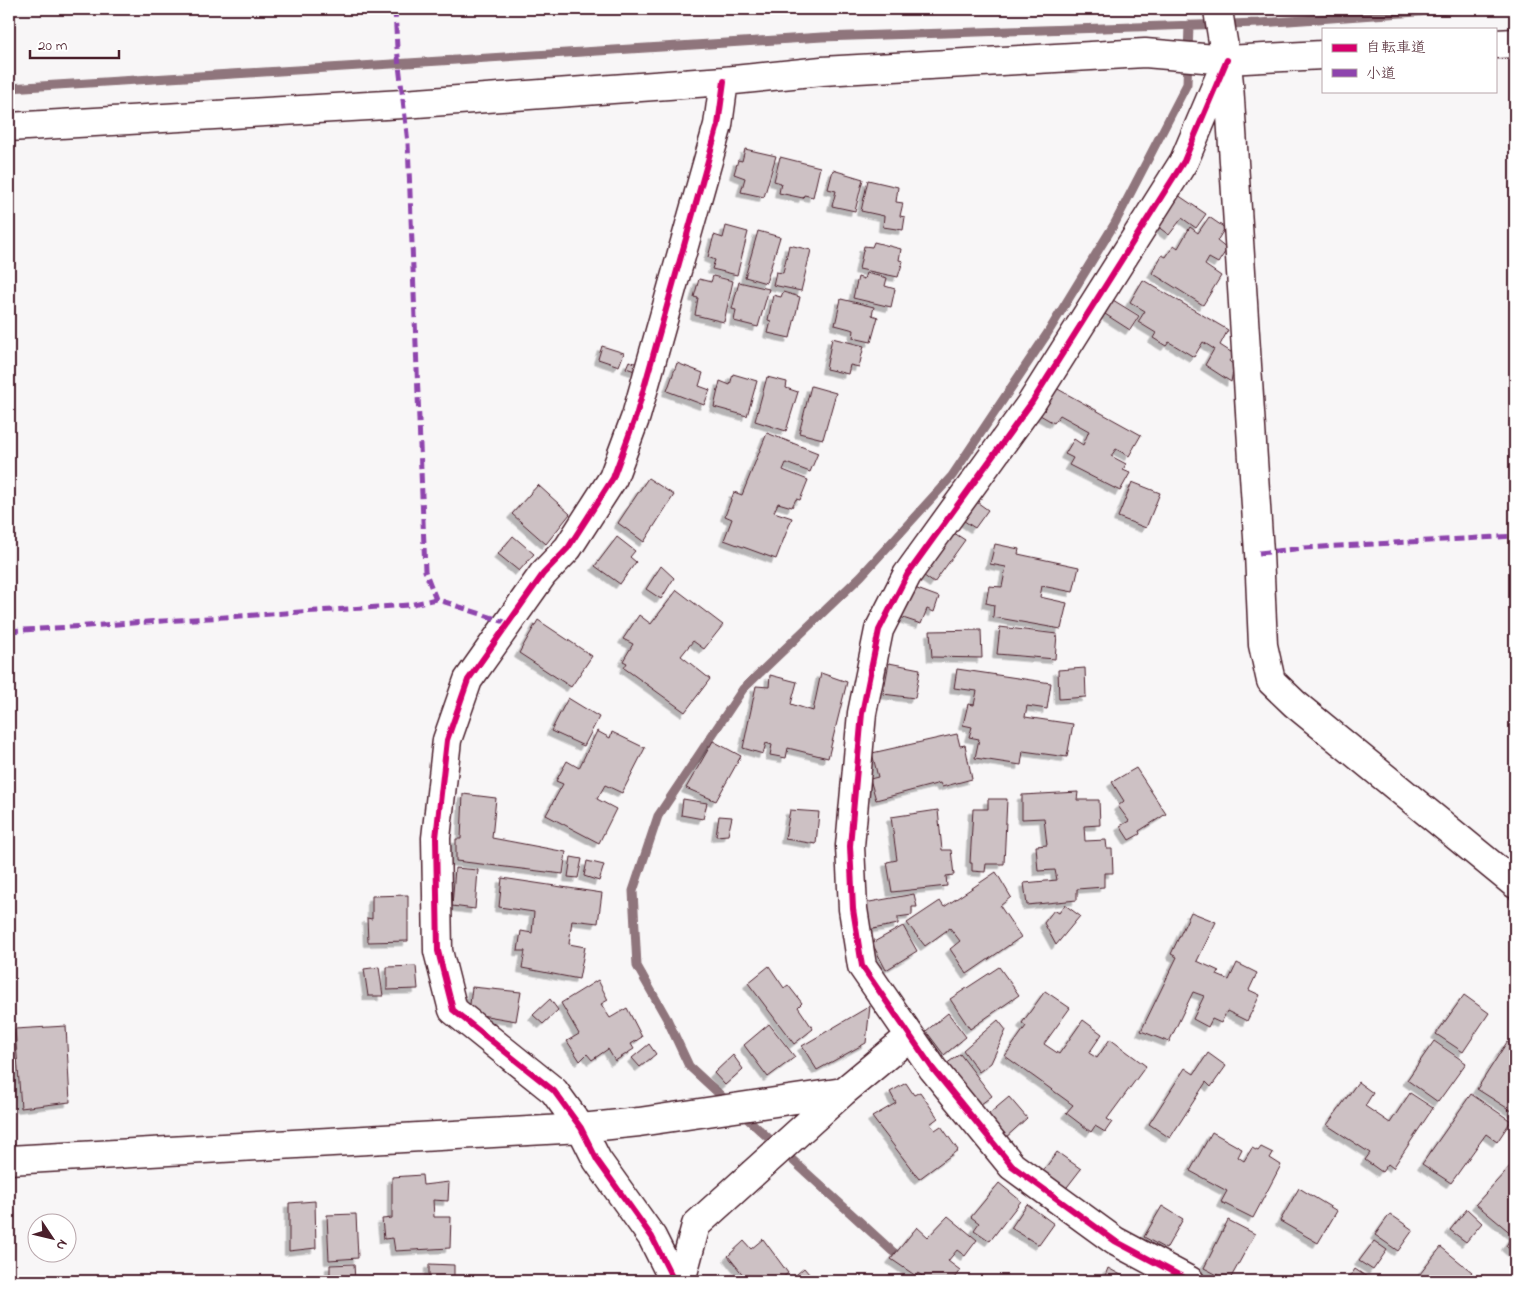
<svg xmlns="http://www.w3.org/2000/svg" width="1524" height="1290" viewBox="0 0 1524 1290" font-family="'Indie Flower','Klee One',sans-serif">
<style>
.lines{fill:none;stroke-linecap:round;stroke-linejoin:round}
.stream{stroke:#8f747b;stroke-width:9}
.building{fill:#cdc1c4;stroke:#4a1f2b;filter:url(#shadow)}
.minor-casing{stroke:#4a1f2b;stroke-width:31}
.minor{stroke:#fff;stroke-width:28}
.quiet{stroke:#8e44ad;stroke-width:5;stroke-dasharray:10 5;stroke-linecap:butt}
.cycleway-casing{stroke:#fff;stroke-width:9}
.cycleway{stroke:#d6006c;stroke-width:6}
</style>
<defs>
<filter id="shadow"><feDropShadow dx="-4.5" dy="4.5" stdDeviation="0" flood-color="#0004"/></filter>
</defs>
<rect width="100%" height="100%" fill="#f8f6f7"/>
<filter id="ink" filterUnits="userSpaceOnUse"><feTurbulence type="fractalNoise" baseFrequency=".02" numOctaves="2"/><feDisplacementMap in="SourceGraphic" scale="10" xChannelSelector="R" yChannelSelector="G"/><feConvolveMatrix kernelMatrix="1 2 1 2 8 2 1 2 1" color-interpolation-filters="sRGB"/></filter>
<g filter="url(#ink)">
<g class="lines">
<path class="stream" d="M9,88L822,37L1259,23L1459,9
M729,1103L689,1066L667,1019L637,966L633,891L658,816L743,689L861,576L952,476L1047,334L1115,223L1187,84L1189,25
M741,1113L892,1251L904,1260"/>
</g>
<path class="building" d="M745,149L776,156L764,197L741,192L745,178L734,174L738,160L742,161Z
M780,157L820,167L813,197L804,195L803,198L779,193L781,183L774,181Z
M833,170L863,179L855,211L832,206L836,191L828,189Z
M868,180L898,187L896,202L903,203L900,216L905,217L903,230L883,227L884,216L861,211Z
M1178,195L1206,214L1196,228L1182,218L1169,235L1157,226Z
M1209,217L1225,228L1217,241L1227,249L1218,263L1209,258L1205,265L1221,276L1203,305L1152,273L1162,255L1166,257L1174,245L1178,248L1190,227L1198,233Z
M726,226L748,232L737,275L712,269L715,260L708,257L714,235L723,238Z
M758,231L780,237L766,283L745,277Z
M874,242L901,249L899,260L903,261L898,277L859,269L864,246L872,247Z
M789,245L811,250L801,291L773,285L776,272L783,273Z
M866,273L887,278L885,286L895,289L891,307L853,298L858,277L864,279Z
M713,276L733,281L724,322L695,315L698,298L694,297L699,279L711,282Z
M1143,280L1228,330L1220,345L1234,354L1229,361L1234,365L1231,382L1205,365L1214,349L1203,342L1194,357L1169,342L1166,346L1153,338L1156,333L1138,322L1145,311L1130,302Z
M739,282L769,289L758,327L734,321L736,310L732,309Z
M783,292L800,297L790,338L768,333L771,321L768,320L773,295L781,297Z
M841,299L874,307L872,315L878,317L871,342L853,338L854,330L835,325Z
M1113,300L1139,316L1130,330L1105,314Z
M832,338L864,346L859,367L850,365L848,374L826,369Z
M602,346L624,353L619,366L598,359Z
M629,361L638,364L635,371L626,368Z
M677,363L703,373L699,386L710,390L704,405L667,391Z
M733,374L757,381L747,416L714,407L720,381L730,385Z
M767,377L787,382L786,388L798,392L786,431L755,421Z
M811,386L836,393L823,439L799,433Z
M1056,388L1141,435L1129,456L1116,449L1111,456L1126,464L1123,470L1130,473L1120,491L1069,465L1073,458L1065,454L1074,439L1083,445L1089,431L1060,415L1054,423L1040,415Z
M767,433L818,453L810,472L786,463L783,470L808,480L800,500L796,499L792,507L778,503L774,512L792,518L776,559L724,540L732,519L725,516L734,492L742,495Z
M648,478L674,495L644,542L618,523Z
M1132,482L1160,493L1146,528L1118,517Z
M538,485L570,514L546,544L512,514Z
M974,500L988,510L975,528L961,519Z
M951,531L965,540L934,583L920,573Z
M513,536L534,554L519,571L498,554Z
M617,537L635,551L630,557L636,562L620,584L595,566Z
M995,544L1019,549L1018,554L1079,567L1073,592L1042,586L1040,597L1067,603L1061,629L993,617L994,605L986,603L989,586L1002,587L1006,567L990,564Z
M661,566L674,578L661,599L646,589Z
M909,586L939,597L934,612L927,609L921,624L897,616Z
M677,590L723,625L704,649L693,641L681,656L710,679L685,712L624,668L627,663L623,661L633,644L623,639L639,615L651,624Z
M538,620L592,656L571,687L519,653Z
M1000,627L1057,634L1055,659L997,654Z
M981,630L982,658L932,657L930,631Z
M889,663L920,669L915,698L883,694Z
M1085,668L1086,697L1059,699L1058,670Z
M957,669L1051,683L1047,709L1027,706L1025,717L1073,724L1067,757L1023,751L1021,765L975,758L979,739L969,737L972,727L963,725L968,704L974,705L977,691L954,688Z
M821,673L847,682L828,758L788,748L786,758L770,755L772,745L766,743L763,754L743,748L756,686L769,687L770,675L797,682L791,704L813,711Z
M568,698L599,717L584,746L551,731Z
M597,731L610,738L612,732L645,748L622,793L605,785L597,799L616,809L599,843L546,815L563,784L556,781L567,761L579,768Z
M957,734L960,746L965,745L972,779L942,787L940,783L876,800L870,779L878,777L872,753Z
M713,741L741,756L716,801L686,788Z
M1136,768L1166,814L1139,831L1140,834L1129,840L1120,826L1129,821L1118,806L1124,801L1112,782Z
M1078,792L1077,800H1099L1100,825L1084,826L1085,841L1106,840L1107,849H1112L1113,873H1104V887L1077,889V900L1027,905L1024,883L1057,880L1055,870L1038,871L1036,846L1047,845L1044,818L1022,819V795Z
M463,794L496,798L492,838L566,852L563,874L456,861V839H461Z
M683,799L707,803L703,819L681,815Z
M988,799H1007L1004,864H986L985,872L972,871V863H970L973,809H988Z
M790,810L819,812L816,844L785,839Z
M938,810L942,850H951L954,875L946,876L947,886L892,892L887,862L897,860L891,817Z
M719,816L732,817L728,835L716,836Z
M571,857L582,859L578,878L568,877Z
M587,861L604,865L599,881L584,876Z
M455,868L478,870L475,909L452,906Z
M996,872L1011,897L1000,906L1021,937L967,974L950,949L960,941L950,928L925,946L907,923L940,901L944,907Z
M502,878L602,893L598,923L572,920L569,944L585,947L579,979L522,968L525,951H518L521,931L532,933L534,912L499,907Z
M914,894L917,907H912V915L898,917V924L868,930L864,903Z
M408,895V941L368,942L367,918L372,919V896Z
M1065,905L1080,916L1056,945L1044,923L1054,910L1059,913Z
M1191,912L1216,922L1197,961L1219,971L1217,975L1229,980L1237,963L1257,973L1249,990L1260,995L1247,1021L1227,1011L1221,1023L1212,1019L1208,1027L1193,1019L1204,996L1193,992L1169,1042L1141,1031L1177,957L1171,954Z
M903,926L917,951L886,970L872,943Z
M416,966L418,989L387,990V967Z
M769,966L784,988L788,985L802,1003L798,1007L813,1029L794,1044L748,983Z
M379,967L383,996H368L364,969Z
M999,967L1019,995L970,1029L950,999Z
M598,980L608,1000L601,1004L610,1018L627,1008L642,1037L631,1044L634,1049L615,1061L608,1049L592,1060L587,1054L580,1061L567,1041L579,1034L561,1003Z
M472,987L521,992L516,1021L469,1013Z
M1045,991L1070,1008L1044,1044L1059,1054L1083,1020L1102,1034L1089,1053L1097,1058L1110,1039L1146,1066L1107,1119L1112,1122L1105,1132L1095,1126L1091,1132L1066,1113L1073,1105L1005,1056L1026,1026L1022,1023Z
M1464,995L1489,1013L1463,1052L1436,1034Z
M550,999L558,1010L543,1024L533,1015Z
M870,1006L866,1043L817,1070L802,1046Z
M948,1013L966,1037L944,1055L926,1031Z
M998,1020L1006,1030L991,1063L979,1072L963,1050Z
M769,1024L795,1057L768,1077L744,1045Z
M66,1026L70,1102L21,1108L15,1029Z
M1434,1041L1466,1063L1438,1102L1407,1080Z
M1507,1042L1515,1047V1113L1477,1089Z
M649,1044L656,1054L640,1067L632,1058Z
M1208,1053L1226,1066L1211,1087L1206,1082L1170,1138L1149,1124L1185,1068L1194,1074Z
M960,1054L992,1096L977,1107L946,1064Z
M733,1055L743,1069L725,1085L714,1073Z
M1358,1082L1373,1093L1365,1106L1390,1123L1410,1093L1433,1108L1393,1168L1388,1164L1382,1172L1365,1160L1370,1153L1327,1125Z
M906,1083L914,1095L920,1092L938,1118L930,1124L935,1130L941,1126L958,1150L919,1179L872,1117L896,1103L890,1092Z
M1471,1094L1511,1121L1497,1142L1486,1134L1451,1183L1422,1164Z
M1009,1097L1027,1118L1003,1140L984,1118Z
M1212,1132L1242,1149L1238,1157L1244,1161L1252,1148L1258,1151L1261,1147L1273,1153L1270,1158L1281,1165L1253,1218L1221,1202L1227,1191L1190,1171Z
M1057,1152L1081,1169L1064,1191L1041,1174Z
M1515,1161V1254L1506,1246L1513,1235L1476,1204Z
M422,1175L423,1185L449,1182L448,1201L433,1200L434,1217H451L450,1248L395,1251L393,1238L384,1239L382,1219L392,1218V1177Z
M999,1183L1021,1201L990,1241L974,1230L979,1223L971,1217Z
M1299,1188L1337,1211L1318,1243L1280,1221Z
M315,1201L316,1248L289,1251V1203Z
M1027,1204L1054,1224L1039,1245L1011,1228Z
M1162,1206L1183,1219L1166,1249L1144,1237Z
M1467,1209L1482,1223L1466,1242L1450,1230Z
M356,1214L358,1258L329,1260L327,1215Z
M1390,1214L1413,1230L1398,1251L1375,1235Z
M948,1216L977,1240L965,1256L957,1250L948,1261L960,1270L952,1281H929L918,1273L916,1276L891,1259L917,1227L928,1237Z
M1228,1220L1255,1234L1229,1281L1204,1268Z
M763,1239L788,1273L779,1281H748L728,1256L744,1241L751,1249Z
M1374,1241L1387,1250L1373,1270L1359,1261Z
M1441,1247L1472,1272L1465,1281H1429L1420,1274Z
M354,1264L355,1281H330V1265Z
M429,1264L454,1265V1281H429Z
M804,1268L815,1281H789Z
M1108,1268L1132,1281H1103Z
M1355,1269L1373,1281H1347Z
M1412,1276L1418,1281H1408Z"/>
<g class="lines">
<g class="minor-casing">
<path id="minor" d="M1218,9C1221,34 1227,59 1229,84L1259,553L1263,645L1271,681L1295,704L1515,884
M1495,44L1515,43
M9,127L403,104L724,81L822,71L1145,53L1227,60L1323,55
M9,1160L581,1128L639,1122L843,1092
M674,1281L652,1237L597,1160L581,1128L554,1091L453,1010L438,951L436,838L447,740L468,680L543,574L568,548L613,478L636,416L718,125L724,81
M681,1281L696,1225L843,1092L909,1037
M1190,1281L1115,1241L1012,1166L933,1069L862,966L853,909L850,846L862,713L879,630L907,575L1032,402L1184,161L1227,60"/>
</g>
<use href="#minor" class="minor"/>
<path class="quiet" d="M395,9L397,48L408,143L425,571L436,599
M1259,553L1304,548L1515,536
M9,631L409,605L436,599L508,623"/>
<g class="cycleway-casing">
<path id="cycleway" d="M674,1281L652,1237L597,1160L581,1128L554,1091L453,1010L438,951L436,838L447,740L468,680L543,574L568,548L613,478L636,416L718,125L724,81
M1190,1281L1115,1241L1012,1166L933,1069L862,966L853,909L850,846L862,713L879,630L907,575L1032,402L1184,161L1227,60"/>
</g>
<use href="#cycleway" class="cycleway"/>
</g>
</g>
<rect width="1524" height="1290" fill="none" stroke="#fff" stroke-width="30"/>
<rect x="15" y="15" width="1494" height="1260" fill="none" stroke="#4a1f2b" stroke-width="2" filter="url(#ink)"/>
<rect x="1322" y="28" width="175" height="65" fill="#ffffff" stroke="#b7a5aa"/>
<rect x="1332" y="44" width="25" height="8" fill="#d6006c" stroke="#b7a5aa"/>
<text x="1366" y="52" font-size="15" fill="#4a1f2b">自転車道</text>
<rect x="1332" y="69" width="25" height="8" fill="#8e44ad" stroke="#b7a5aa"/>
<text x="1366" y="78" font-size="15" fill="#4a1f2b">小道</text>
<g transform="translate(52 1238) rotate(125)"><circle r="24" fill="#ffffff" stroke="#b7a5aa"/>
<path d="M0-4L9 19L0 12L-9 19Z" fill="#4a1f2b"/>
<text y="-8" font-size="14" font-weight="bold" text-anchor="middle" fill="#4a1f2b">N</text>
</g>
<path d="M30 50v8h89v-8" fill="none" stroke="#4a1f2b" stroke-width="2.5"/>
<text x="38" y="50" font-size="15" fill="#4a1f2b" stroke="#ffffff" stroke-width="4" paint-order="stroke">20 m</text>
</svg>
